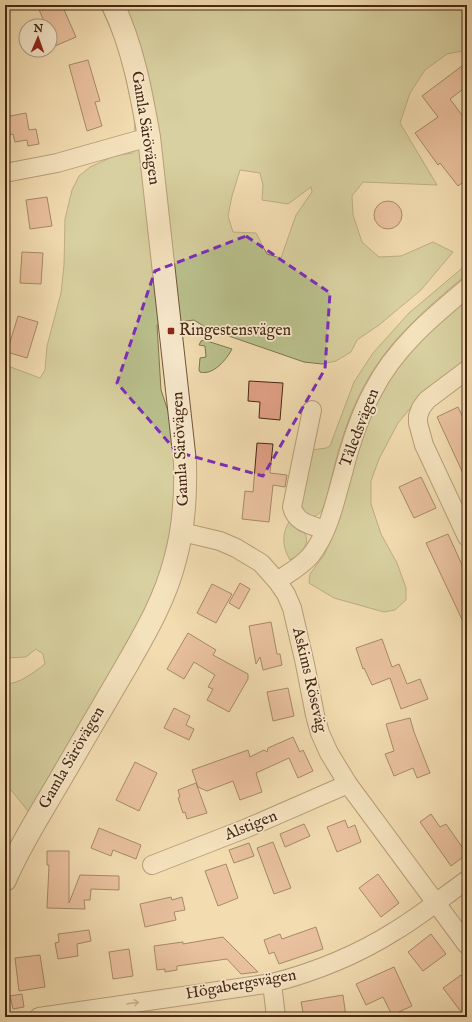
<svg xmlns="http://www.w3.org/2000/svg" width="472" height="1022" viewBox="0 0 472 1022" font-family="'IM FELL English',serif">
<style>
.green{fill:#b9c08c;stroke:#80744f;fill-rule:evenodd}
.building{fill:#e1a087;stroke:#462712}
.lines{fill:none;stroke-linecap:round;stroke-linejoin:round}
.minor-casing{stroke:#71543a;stroke-width:20}
.tertiary-casing{stroke:#71543a;stroke-width:24}
.minor{stroke:#f7e8cc;stroke-width:18}
.tertiary{stroke:#f7e8cc;stroke-width:22}
.oneway{stroke:#9e886f}
.marked{fill:none;stroke:#7b2cbf;stroke-width:3;stroke-dasharray:8 5;stroke-linejoin:round}
.poi-dot{fill:#8f2418;stroke:#f7e8cc;stroke-width:1.5}
.labels{text-anchor:middle;dominant-baseline:central;stroke-width:3.5;stroke-linejoin:round;paint-order:stroke}
.street-label{font-size:16px;fill:#462712;stroke:#f7e8cc}
.poi-label{font-size:16px;fill:#462712;stroke:#f7e8cc;text-anchor:start}
</style>
<rect width="100%" height="100%" fill="#f2dcb0"/>
<filter id="stains"><feTurbulence type="fractalNoise" baseFrequency=".005" numOctaves="4"/><feColorMatrix values="0 0 0 0 .2 0 0 0 0 .09 0 0 0 0 .02 0 0 0 .5 -.17"/></filter>
<radialGradient id="worn" r=".72"><stop offset=".6" stop-color="#630" stop-opacity="0"/><stop offset="1" stop-color="#630" stop-opacity=".3"/></radialGradient>
<path class="green" d="M100,5H467V50L447,54L425,70L410,93L400,123L437,185L363,182L352,196L353,215L362,242L379,257L401,256L433,242L453,252L421,290L379,325L357,340L351,352L336,361L322,364L304,362L223,334L205,327L194,320L157,325L161,390L169,414L177,473L173,533L155,587L130,641L92,703L34,811H28L11,790L5,787V684C20,684 34,672 45,664L43,654L36,649L26,657L6,658L8,643L5,642V365L40,378L45,370L47,346L61,293L64,265L65,219L72,190L79,176L90,167L114,156L132,153L136,150L134,115L119,47ZM240,170L260,173L263,185L262,200L288,204L311,187L312,192L296,215L281,258L267,254L256,233L233,232L228,216L232,196Z
M467,264V274C447,291 426,308 408,327C356,380 342,431 326,501C322,511 319,518 307,517L298,503L312,450L326,448L330,446L354,382L373,353L409,313Z
M467,297V360L423,393L398,423L379,459L371,481V504L381,534L397,563L406,588V600L395,610L384,612L334,598L309,583L310,574L324,555L334,533L356,451L380,393L404,357Z
M204,340L232,349C227,359 213,376 200,372L199,370L200,358L206,357L205,346L199,345L201,341Z
M291,521C294,524 301,528 304,532C312,543 300,555 290,560C283,548 281,535 289,522Z"/>
<path class="building" d="M37,5H62L76,37L55,46L50,36V26H46Z
M88,60L100,101L95,102L102,126L87,131L69,65Z
M462,66L467,73V86L450,99L467,122V179L458,186L440,163L438,165L415,133L438,117L422,96Z
M26,113L29,130L36,129L39,144L28,146L27,140L15,142L13,134L7,135L5,117Z
M47,197L52,226L30,229L26,200Z
M374 215a14 14 0 1 1 28 0a14 14 0 1 1-28 0Z
M22,252L43,253L41,284L20,283Z
M18,316L38,322L27,358L7,352Z
M249,381L283,383L280,420L259,418L260,402L248,401Z
M458,407L467,426V482L437,417Z
M257,443L273,444L270,473L287,475L285,487L273,485L269,522L242,519L245,491L253,492Z
M421,477L436,508L414,518L399,487Z
M448,534L467,576V630L426,543Z
M240,583L250,589L239,609L229,603Z
M212,584L232,594L216,623L197,613Z
M271,622L277,654H280L282,665L263,670L260,657L256,664L249,626Z
M188,633L216,650L213,655L248,674V679L229,712L207,700L213,689L208,687L215,675L194,662L184,679L167,669Z
M382,639L392,667L399,664L407,684L420,679L428,699L401,709L390,678L372,685L364,668L363,669L356,648Z
M288,688L294,716L273,721L267,692Z
M174,708L190,716L186,725L194,729L189,740L164,728Z
M410,718L414,732L430,773L417,778L413,768L394,776L385,754L394,751L386,724Z
M293,737L300,752L303,750L313,771L298,778L289,758L256,773L262,792L240,800L233,781L207,791L198,787L192,770L248,750L250,757L264,750L267,752L268,748Z
M135,762L157,773L139,811L116,800Z
M196,783L207,813L187,819L185,812L183,813L178,798L180,797L178,790Z
M431,814L440,827L446,824L467,854L451,866L420,822Z
M345,820L348,828L355,825L361,842L337,852L327,827Z
M304,824L310,836L285,847L280,834Z
M99,828L141,845L136,859L113,850L111,856L91,848Z
M273,842L291,888L274,894L257,848Z
M249,843L254,856L234,863L229,850Z
M47,851H69V903L80,875L119,876V890L91,889L90,900H84L85,909L47,908L49,865H47Z
M226,864L238,898L218,906L205,871Z
M378,874L399,903L381,917L359,888Z
M171,897L172,900L182,897L185,910L174,912L176,920L145,927L140,904Z
M316,927L323,949L279,964L274,952L269,954L264,940L280,934L282,939Z
M89,930L91,941L77,944L78,956L58,959L55,943L59,942L58,934Z
M431,934L446,954L423,971L408,952Z
M223,937L258,972L241,974L227,959L177,966V970L165,972V969L157,970L154,946L183,942V944Z
M129,949L133,976L113,979L109,952Z
M40,955L45,987L19,991L15,958Z
M394,967L412,1006L392,1015L383,997L366,1005L356,984Z
M461,975L467,983V1017H465L443,988Z
M22,994L24,1007L13,1009L10,996Z
M343,995L346,1017H304L301,1002Z"/>
<g class="lines">
<g class="minor-casing">
<path id="minor" d="M5,173L57,163L149,137
M467,370L427,400L421,408L418,416V423L424,445L467,537
M312,410L292,507C296,523 311,525 325,530
M182,532L220,541L236,548L261,563L277,581L286,594L292,608L305,664L315,715L320,733L329,753L348,784L467,945
M277,581C289,573 302,566 311,555C329,532 335,501 343,473C350,445 359,417 373,391C394,349 431,318 467,288
M152,865L247,828L348,784
M272,983L276,1017
M39,1017L272,983C315,972 357,955 395,931C420,916 443,897 467,880"/>
</g>
<g class="tertiary-casing">
<path id="tertiary" d="M5,880C18,849 37,819 54,790C77,750 101,710 124,670C144,635 165,600 175,560C184,528 186,495 185,462L149,137C141,92 133,47 113,5"/>
</g>
<use href="#minor" class="minor"/>
<use href="#tertiary" class="tertiary"/>
</g>
<defs><path id="oneway-shaft" d="M-6 0H5M1.5-3L5.5 0L1.5 3" fill="none" stroke-width="1.6" stroke-linecap="round" stroke-linejoin="round"/></defs>
<use class="oneway" href="#oneway-shaft" transform="translate(133 1003) rotate(-8)"/>
<path d="M0 0H472V1022H0ZM246,236L330,293L325,369L263,476L177,452L117,383L155,271Z" fill="#f2dcb0" fill-opacity=".55" fill-rule="evenodd"/>
<path class="marked" d="M246,236L330,293L325,369L263,476L177,452L117,383L155,271Z"/>
<rect class="poi-dot" x="167" y="327" width="8" height="8" rx="2"/>
<g class="labels">
<g class="street-label">
<text transform="translate(145 128) rotate(81)">Gamla Särövägen</text>
<text transform="translate(360 428) rotate(-69)">Tåledsvägen</text>
<text transform="translate(181 449) rotate(-93)">Gamla Särövägen</text>
<text transform="translate(309 680) rotate(77)">Askims Röseväg</text>
<text transform="translate(72 758) rotate(-60)">Gamla Särövägen</text>
<text transform="translate(251 826) rotate(-22)">Alstigen</text>
<text transform="translate(241 985) rotate(-10)">Högabergsvägen</text>
</g>
<g class="poi-label">
<text x="179" y="331">Ringestensvägen</text>
</g>
</g>
<rect width="472" height="1022" fill="none" stroke="#f2dcb0" stroke-width="20"/>
<rect x="6" y="6" width="460" height="1010" fill="none" stroke="#462712" stroke-width="2"/>
<rect x="10" y="10" width="452" height="1002" fill="none" stroke="#462712"/>
<g transform="translate(38 38) rotate(2)"><circle r="19" fill="#f7e8cc" stroke="#b09b82"/>
<path d="M0-3L7 15L0 10L-7 15Z" fill="#8f2418"/>
<text y="-6" font-size="11" font-weight="bold" text-anchor="middle" fill="#462712">N</text>
</g>
<rect width="100%" height="100%" filter="url(#stains)"/>
<rect width="100%" height="100%" fill="url(#worn)"/>
</svg>
